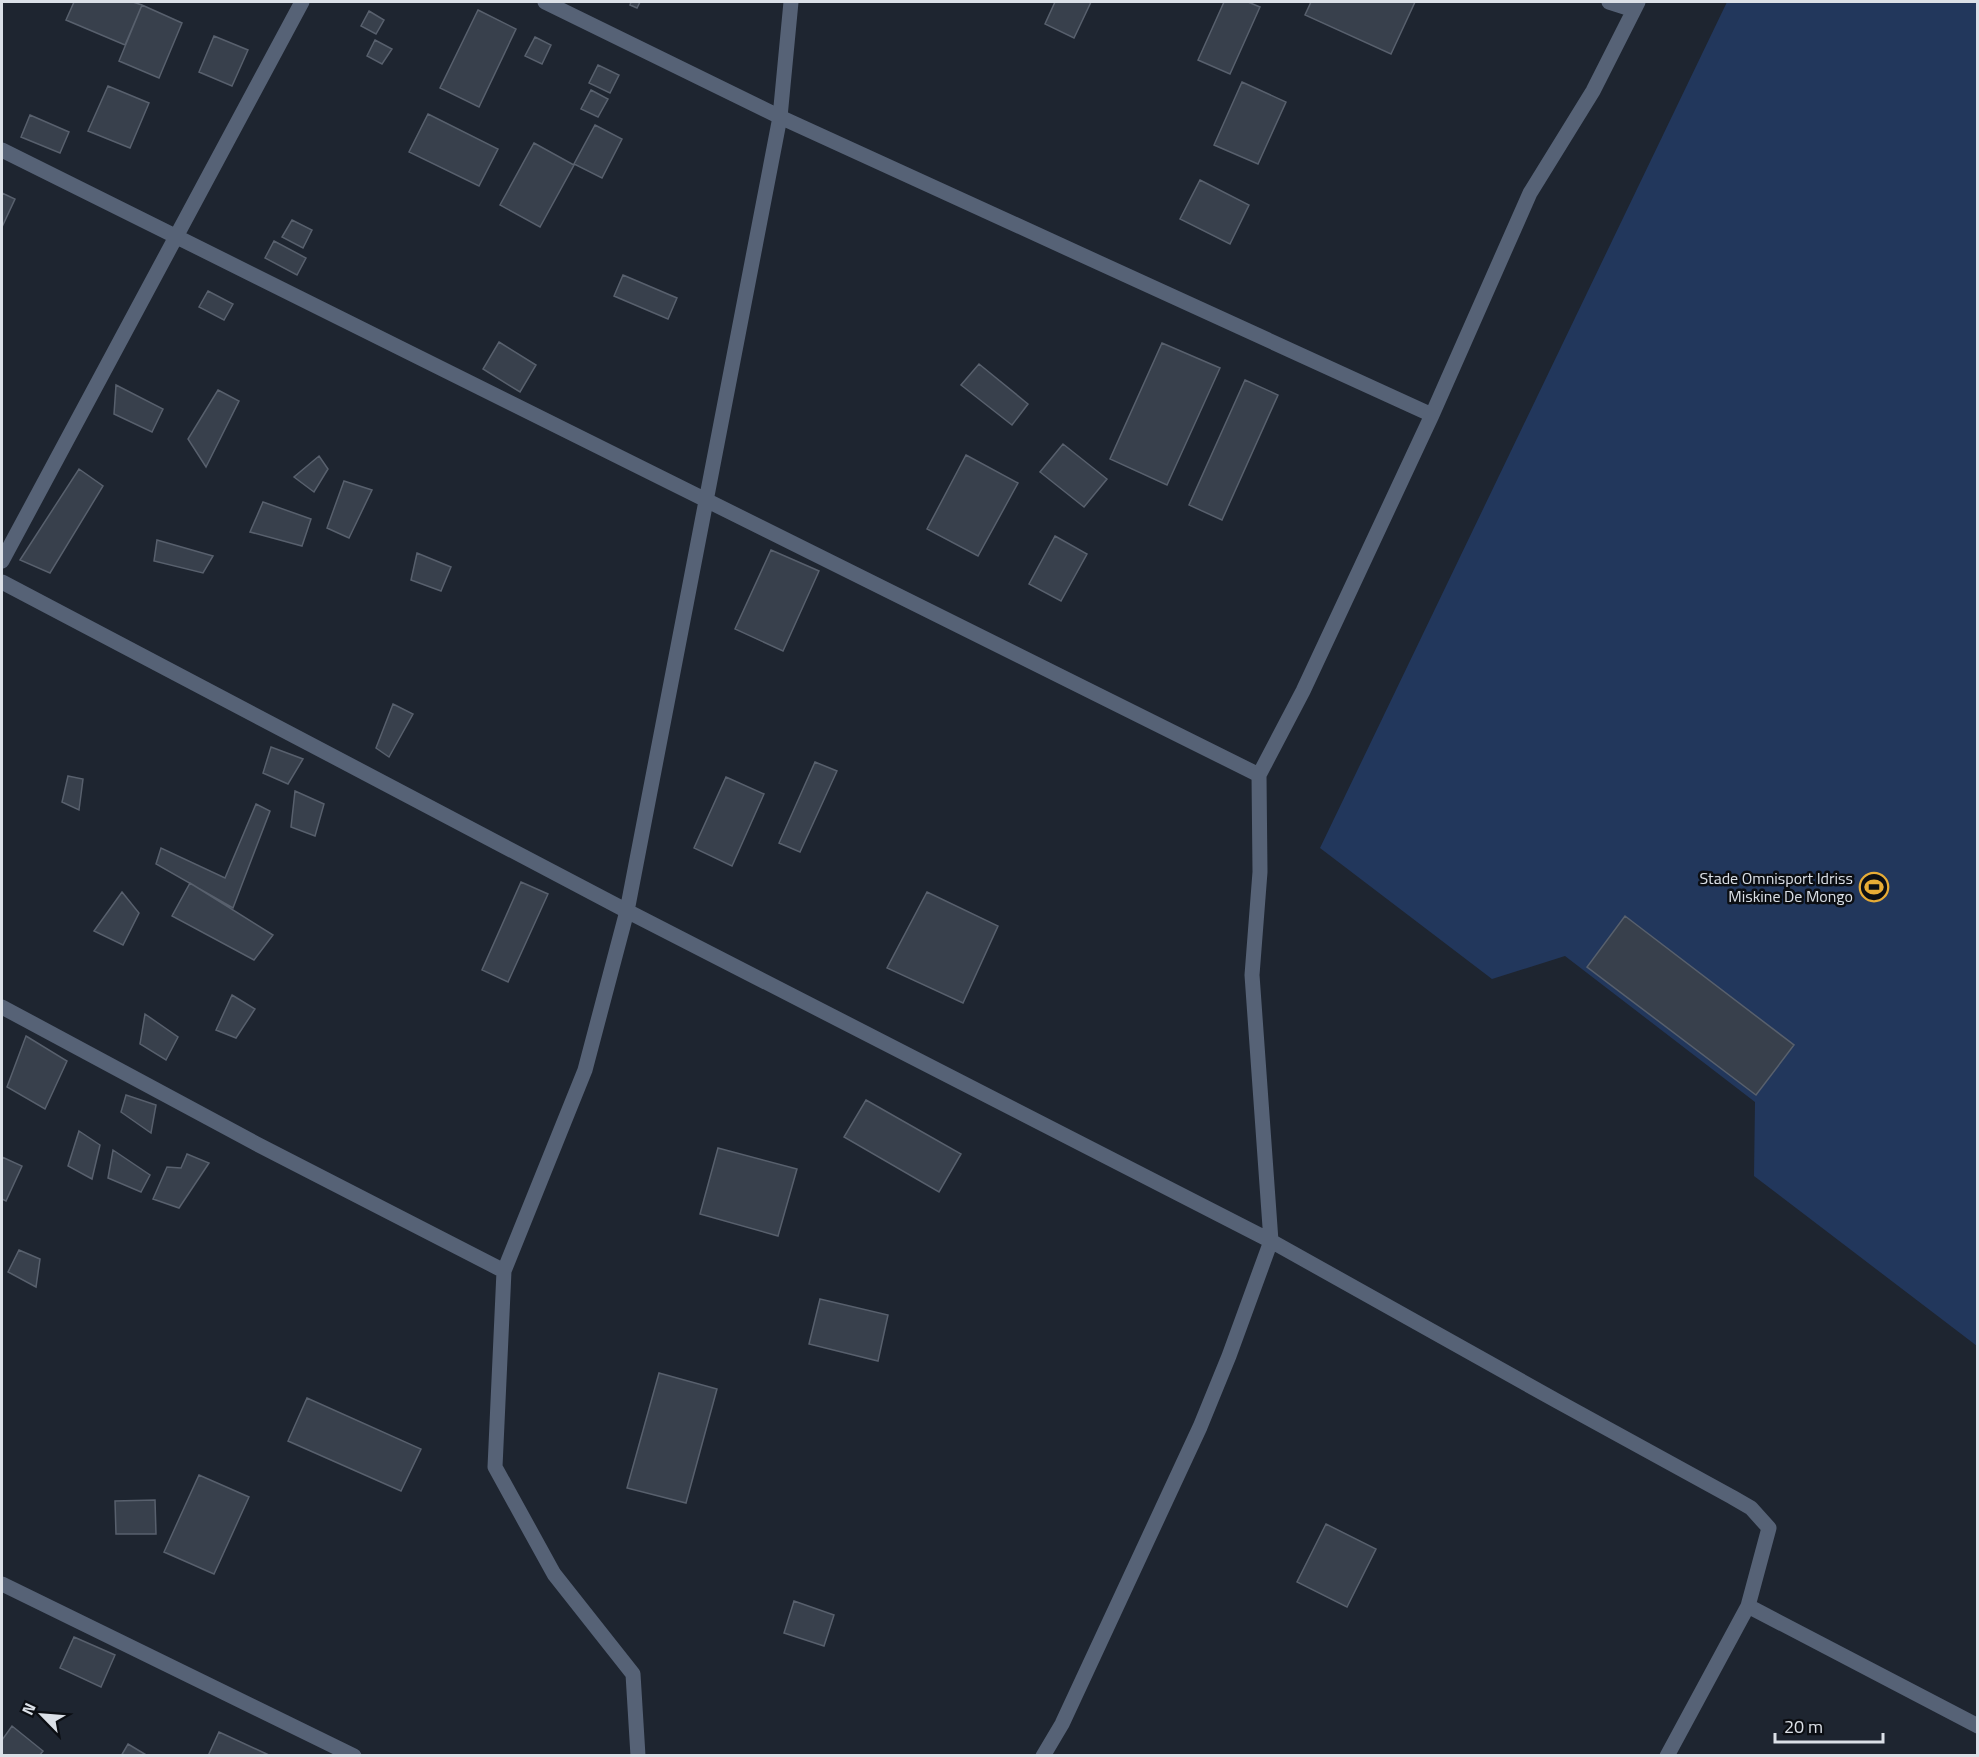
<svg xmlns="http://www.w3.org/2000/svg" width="1979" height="1757" viewBox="0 0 1979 1757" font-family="'Titillium Web',sans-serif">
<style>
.green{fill:#22375c}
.building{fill:#38404c;stroke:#58606d;stroke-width:1.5}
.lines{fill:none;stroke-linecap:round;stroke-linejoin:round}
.minor{stroke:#566276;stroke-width:15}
.labels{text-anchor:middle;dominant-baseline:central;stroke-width:5;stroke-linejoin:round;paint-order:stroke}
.poi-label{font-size:16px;fill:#dbe0e7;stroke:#0b0e13;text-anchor:end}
</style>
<rect width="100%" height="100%" fill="#1e2530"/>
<path class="green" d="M1727,2H1977V1346L1754,1176L1755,1102L1565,956L1492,979L1320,848Z"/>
<path class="building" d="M74,2H133L142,5L125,45L66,20Z
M631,2H640L637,8L630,5Z
M1055,2H1091L1074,38L1045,24Z
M1224,2H1248L1260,7L1230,74L1198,60Z
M1311,2H1415L1391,54L1305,15Z
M142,5L182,23L159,78L119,61Z
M478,10L516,29L479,107L440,88Z
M369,11L384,20L376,34L361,26Z
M214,36L248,50L232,86L199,72Z
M535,37L551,45L542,64L525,56Z
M375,40L392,49L382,64L367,56Z
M598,65L619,75L610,93L589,83Z
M1242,82L1286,102L1258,164L1214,145Z
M108,86L149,103L130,148L88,131Z
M591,90L608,99L598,117L581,109Z
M428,114L498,149L479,186L409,152Z
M30,115L69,132L60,153L21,137Z
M595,125L622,139L602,178L574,164Z
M534,143L574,165L540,227L500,205Z
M1200,180L1249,205L1230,244L1180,219Z
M2,193L15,199L2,227Z
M292,220L312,230L303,248L282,237Z
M274,241L306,258L297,275L265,258Z
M623,275L677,298L668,319L614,296Z
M208,291L233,304L224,320L199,307Z
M499,342L536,365L520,392L483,369Z
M1162,343L1220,368L1167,485L1110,459Z
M979,364L1028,404L1012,425L961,385Z
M1245,380L1278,395L1222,520L1189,505Z
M116,385L163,409L152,432L114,414Z
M218,390L239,401L206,467L188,439Z
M1063,444L1107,479L1084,507L1040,472Z
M966,455L1018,483L978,556L927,529Z
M319,456L328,469L314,492L294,477Z
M79,469L103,486L50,573L20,560Z
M344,481L372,490L349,538L327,528Z
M263,502L311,519L302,546L250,532Z
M1055,536L1087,554L1061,601L1029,584Z
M157,540L213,556L203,573L154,561Z
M771,550L819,571L783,651L735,629Z
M417,553L451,567L441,591L411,580Z
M393,704L413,714L389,757L376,748Z
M271,747L303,759L288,784L263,773Z
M815,762L837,771L800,852L779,843Z
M68,776L83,779L79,810L62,802Z
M726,777L764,794L732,866L694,848Z
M295,791L324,804L315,836L291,827Z
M256,804L270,811L233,908L156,864L161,848L225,878Z
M521,882L548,894L508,982L482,970Z
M190,883L273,935L254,960L172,916Z
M122,892L139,913L123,945L94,931Z
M927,892L998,926L963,1003L887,968Z
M1625,916L1794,1045L1756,1095L1587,967Z
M232,995L255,1009L236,1038L216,1030Z
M145,1014L178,1037L166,1060L140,1044Z
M26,1036L67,1061L45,1109L7,1087Z
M126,1095L156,1105L151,1133L121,1112Z
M866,1100L961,1154L939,1192L844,1137Z
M79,1131L100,1145L92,1179L68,1166Z
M718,1148L797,1169L778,1236L700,1214Z
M113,1150L150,1175L141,1192L108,1178Z
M187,1154L209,1163L179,1208L153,1199L167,1167L181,1168Z
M2,1157L22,1166L6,1201L2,1199Z
M19,1250L40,1259L36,1287L8,1272Z
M820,1299L888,1315L878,1361L809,1344Z
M659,1373L717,1389L686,1503L627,1488Z
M307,1398L421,1449L401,1491L288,1441Z
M199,1475L249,1497L214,1574L164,1552Z
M155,1500L156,1534H116L115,1501Z
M1326,1524L1376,1549L1347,1607L1297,1582Z
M794,1601L834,1615L824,1646L784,1633Z
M74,1637L115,1655L101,1687L60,1668Z
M12,1726L43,1751L39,1756H2V1740Z
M219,1732L271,1756H208Z
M128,1744L148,1756H121Z"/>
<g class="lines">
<path class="minor" d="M545,2L780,117L1432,415
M1609,2L1634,10
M2,150L1259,775
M2,561L302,2
M2,582L627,911L1271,1241L1557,1401L1732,1497L1751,1508L1769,1528L1748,1606L1978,1726
M2,1007L255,1143L504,1271
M2,1584L354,1756
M638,1756L633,1674L554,1574L495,1467L504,1271L585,1070L627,911L780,117L791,2
M1043,1756L1062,1724L1200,1427L1229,1356L1271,1241L1252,975L1260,872L1259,775L1303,691L1432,415L1530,193L1593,91L1638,2
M1667,1756L1748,1606"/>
</g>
<defs>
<g id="stadium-ring" transform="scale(1.5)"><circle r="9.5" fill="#0b0e13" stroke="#e7ac36" stroke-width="1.5"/><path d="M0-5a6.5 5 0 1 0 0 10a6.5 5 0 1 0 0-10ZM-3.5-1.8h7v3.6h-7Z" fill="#e7ac36"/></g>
</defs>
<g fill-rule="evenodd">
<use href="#stadium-ring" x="1874" y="887"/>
</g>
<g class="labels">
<g class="poi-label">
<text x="1853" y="878">Stade Omnisport Idriss<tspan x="1853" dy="18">Miskine De Mongo</tspan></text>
</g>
</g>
<rect width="1979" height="1757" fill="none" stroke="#dbe0e7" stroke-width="6"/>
<g transform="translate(42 1715) rotate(295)" stroke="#0b0e13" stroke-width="4.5" paint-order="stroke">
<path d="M0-4.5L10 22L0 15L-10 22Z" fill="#dbe0e7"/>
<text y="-9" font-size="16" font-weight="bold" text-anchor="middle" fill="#dbe0e7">N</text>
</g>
<path d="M1775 1733v9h108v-9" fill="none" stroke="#dbe0e7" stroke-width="3"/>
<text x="1784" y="1733" font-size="18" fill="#dbe0e7" stroke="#0b0e13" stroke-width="4.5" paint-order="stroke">20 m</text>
</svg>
